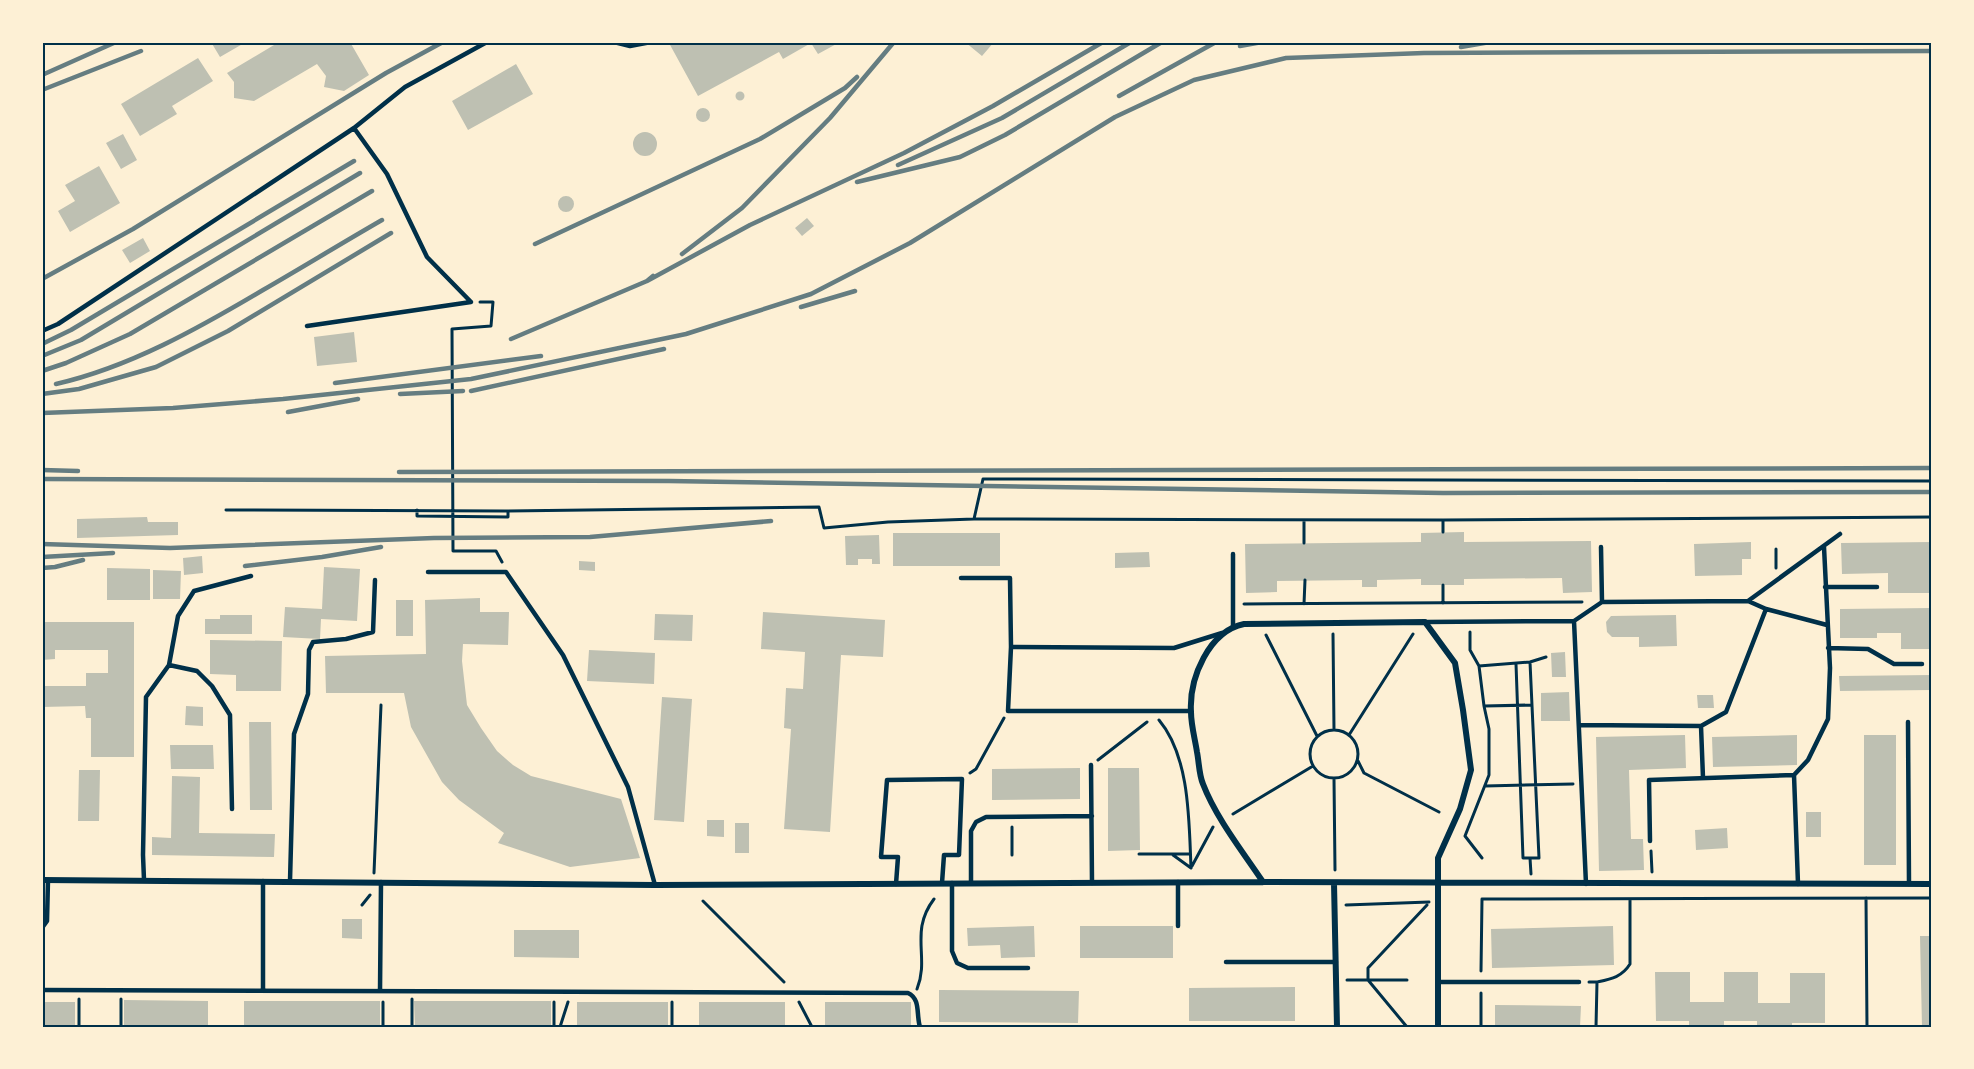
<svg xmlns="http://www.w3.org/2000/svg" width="1974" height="1069" viewBox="0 0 1974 1069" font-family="'IBM Plex Sans',sans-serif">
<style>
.building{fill:#bec0b2}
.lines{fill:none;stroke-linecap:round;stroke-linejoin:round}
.path{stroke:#003049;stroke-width:3}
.service{stroke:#003049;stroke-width:4.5}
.minor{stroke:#003049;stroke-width:6}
.rail{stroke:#657d81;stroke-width:4.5}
.neatline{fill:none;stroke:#003049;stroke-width:2}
</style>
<rect width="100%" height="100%" fill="#fdf0d5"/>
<path class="building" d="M211,42H246L220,57Z
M279,42H350L369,75L344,91L324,87L326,76L317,64L254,101L234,98V82L227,73Z
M671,42H840L818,54L811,43L783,59L779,52L698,96L669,43Z
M965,42H994L982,56Z
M198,58L213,81L172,106L177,114L140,136L121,104Z
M516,64L533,94L468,130L452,101Z
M735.5 96a4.5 4.5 0 1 1 9 0a4.5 4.5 0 1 1-9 0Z
M696 115a7 7 0 1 1 14 0a7 7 0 1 1-14 0Z
M633 144a12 12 0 1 1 24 0a12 12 0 1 1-24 0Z
M123,134L137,160L121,169L106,143Z
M99,166L120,203L70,232L58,211L75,201L65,185Z
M558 204a8 8 0 1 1 16 0a8 8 0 1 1-16 0Z
M807,218L814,226L802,236L795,228Z
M143,238L150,251L130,263L122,250Z
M354,332L357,362L317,366L314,337Z
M147,517L148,522H178V535L77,538V519Z
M1464,532V542L1591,541L1592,592L1563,593L1562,578L1464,579V585H1421V579L1377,580V587H1362V580L1277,581V592L1246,593L1245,544L1421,542V533Z
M893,533H1000V566H893Z
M879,535L880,564H872V559H858V565H846L845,536Z
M1751,542V559H1742V575L1695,576L1694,544Z
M1932,542V593H1888V573L1842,574L1841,543Z
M1149,552L1150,567L1115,568V553Z
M202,556L203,573L184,575L183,558Z
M579,561L595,562V571L579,570Z
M324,567L360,569L357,621L321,619L320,639L283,637L285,607L322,609Z
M107,568L150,569V600H107Z
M153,570L181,571L180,599H153Z
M480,598V612H509L508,645L463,644L462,661L467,705L481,728L497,751L513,765L531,776L621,799L640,858L570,867L498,843L504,833L459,800L442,782L411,727L404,693H326L325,656L426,654L425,600Z
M396,600H413V636H396Z
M1932,608V649H1901V633H1877V638H1840V609Z
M763,612L885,620L883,657L841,655L830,832L784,829L791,729L784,728L786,688L803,689L805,652L761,649Z
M655,614L693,615L692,641L654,640Z
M220,615H252V634H205V619H220Z
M1676,615L1677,646L1639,647V637H1612L1607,632L1606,622L1611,616Z
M42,622H134V757H91V718H86L85,706L42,707V686H86V673H108V650H55V659L42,660Z
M210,640L282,641L281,691H236V675L210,674Z
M589,650L655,653L654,684L587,681Z
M1565,652L1566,677H1552L1551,653Z
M1932,675V690L1840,691L1839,676Z
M1569,692L1570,721H1541V693Z
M1697,695H1713L1714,708H1698Z
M662,697L692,699L684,822L654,820Z
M186,706L203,707V726L185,725Z
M249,722H271L272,810H250Z
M1685,735L1686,768L1629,770L1631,839H1643L1644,870L1599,871L1596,737Z
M1797,735V765L1713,767L1712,737Z
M1864,735H1896V865H1864Z
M170,745H213L214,769H171Z
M1080,768V799L992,800V769Z
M1108,768H1139L1140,850L1108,851Z
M79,770H100L99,821H78Z
M172,776L200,777L199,833L275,834L274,857L152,855V837L171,838Z
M1806,812H1821V837H1806Z
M707,820H724V837L707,836Z
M735,823H749V853H735Z
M1727,828L1728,848L1696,850L1695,830Z
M342,919H362V939L342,938Z
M1034,926L1035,957L1001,958L1000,945L968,946L967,928Z
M1080,926H1173V958H1080Z
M1613,926L1614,965L1492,968L1491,929Z
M514,930H579V958L514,957Z
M1920,936H1932V1027H1922Z
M1655,972H1690V1002H1724V972H1758V1003H1790V973H1825V1023H1792V1027H1757V1021H1724V1027H1689V1021H1656Z
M1295,987V1021H1189V988Z
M939,990L1079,991L1078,1023L939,1022Z
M124,1000L208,1001V1027H124Z
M244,1001H380V1027H244Z
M414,1001H551V1027H415Z
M42,1002H75V1027H42Z
M577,1002H668V1027H577Z
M699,1002H785V1027H699Z
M825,1002H911V1027H825Z
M1495,1005L1581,1006L1580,1027H1495Z"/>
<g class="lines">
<path class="path" d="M480,302H493L491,326L452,329L453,551H496L502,562
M1932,481L983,479L974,519L1443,520L1932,517
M226,510L505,511L819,507L824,528L888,522L974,519
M417,510V516L508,517V511
M1304,520V543
M1443,532V520
M1776,549V568
M1443,603V585
M1244,604L1582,602
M1304,604L1305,580
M1470,632V650L1479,666L1484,706L1489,729V775L1465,836L1482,858
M1333,634L1334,730
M1266,635L1317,736
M1516,664L1523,858H1539L1530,662
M1479,666L1530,662L1546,657
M1484,706L1532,705
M1159,720C1190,757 1189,821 1191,868
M1310 754a24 24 0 1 1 48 0a24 24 0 1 1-48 0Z
M1349,735L1413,634
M1098,760L1147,722
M1358,761L1364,773L1439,812
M970,773L976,769L1004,718
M1334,779L1335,870
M1485,786L1573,784
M1233,814L1313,766
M1012,827V855
M1651,851L1652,872
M1139,854H1190
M1173,855L1191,868
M1530,858L1531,874
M1192,866L1213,827
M374,873L381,705
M1866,898L1867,1027
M703,901L784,982
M362,905L370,895
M1346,905L1429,902
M1481,971L1482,899L1932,898
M1347,980H1407
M1589,982H1597L1596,1027
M1597,982C1611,979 1622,977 1630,964V900
M917,989C930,957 909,932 934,899
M672,1002V1027
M799,1002L812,1027
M79,1027V999
M121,1027V999
M383,1027V1002
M412,1027V999
M554,1027V1002
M560,1027L568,1002
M1407,1027L1368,980V968L1427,905
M1481,1027V993"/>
<path class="service" d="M614,42L630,46L651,42
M307,326L471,302L427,257L387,174L354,128
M42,331L58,324L354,128L405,87L487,42
M1601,547L1602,602
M428,572H506L563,655L628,787L655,885
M961,578H1010L1011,647
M1825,587H1877
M1748,601L1840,534
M1574,621L1586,884
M1425,622L1574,621L1602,602L1748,601L1766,609L1827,625
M1233,627V554
M1828,648L1868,649L1894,664H1922
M169,665L197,671L212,686L230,715L232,809
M1191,711H1008L1011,647L1174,648L1222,633
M1908,722L1909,884
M1579,725L1701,726L1703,778
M1701,726L1726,712L1766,609
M1091,765L1092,883
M1794,775L1808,760L1828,719L1830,668L1824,547
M1650,841L1649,780L1794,775L1798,884
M144,880L143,855L146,697L169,665L178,616L194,591L251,576
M290,881L294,734L308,694L309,650L313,642L346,639L373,632L375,580
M1178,882V926
M952,883V951L957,963L968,968H1028
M971,883V831L976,822L986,817L1092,816
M896,884L898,857H881L887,780L962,779L959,855H944L942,883
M42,928L47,921L48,880
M1226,962H1336
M1438,982H1579
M42,990L908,993C921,999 916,1015 920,1027
M263,991V881
M380,991L381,882"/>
<path class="minor" d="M42,880L655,885L1263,882L1932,884
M1263,882C1243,852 1216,818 1203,784C1199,775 1199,762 1197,752C1195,739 1191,725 1191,712C1189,678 1209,631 1244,624L1425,622L1455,663L1463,710L1471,770L1460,809L1438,858V1027
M1334,883L1337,1027"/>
<path class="rail" d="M1240,46L1262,42
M1461,47L1490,42
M42,75L116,42
M42,90L141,51
M1119,96L1216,42
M898,165L1002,118L1131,42
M857,182L960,157L1005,135L1162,42
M535,244L760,139L845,88L857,77
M682,254L742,208L830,118L894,42
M42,279L133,229L386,73L443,42
M647,281L750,225L904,153L993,106L1103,42
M801,307L855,291
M511,339L647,281L653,276
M42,344L71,330L354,161
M42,356L81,340L360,173
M42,371L66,363L130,334L372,191
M335,383L541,356
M56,384C130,367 199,328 263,290C303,267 342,243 382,220
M471,391L664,349
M42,394L79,389L156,367L228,331L391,233
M400,394L463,391
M288,412L358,399
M42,413L173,408L283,399L471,379L686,334L811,294L910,243L1115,117L1194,80L1286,58L1424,53L1932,51
M42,470L78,471
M399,472L1932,468
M42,479L669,481L1443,493L1932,492
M42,544L170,548L434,538L590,537L771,521
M42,557L113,553
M245,566L322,557L381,547
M42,568L55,567L83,560"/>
</g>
<rect width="1974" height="1069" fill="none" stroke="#fdf0d5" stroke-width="87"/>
<rect x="44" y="44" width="1886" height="982" class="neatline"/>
</svg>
